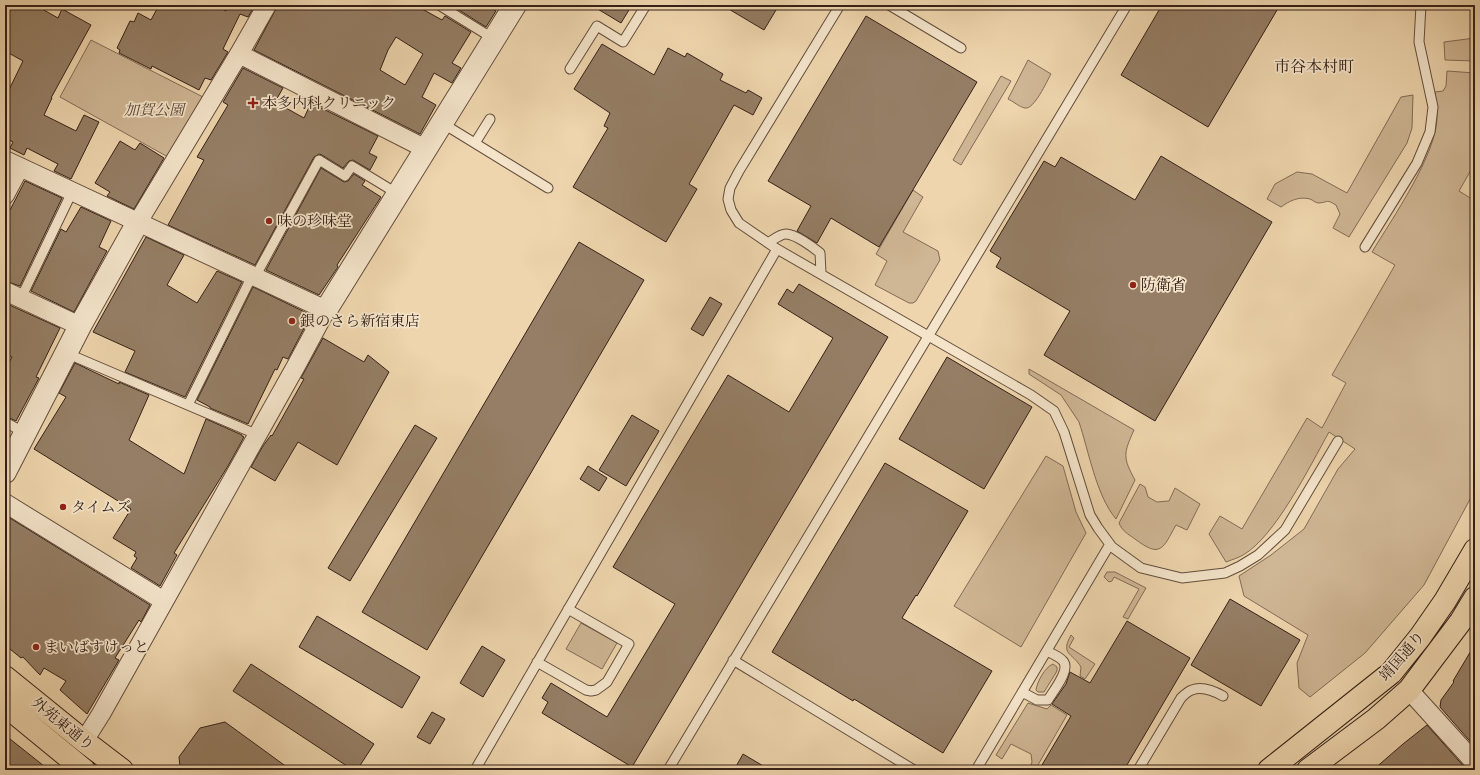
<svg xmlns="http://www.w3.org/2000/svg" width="1480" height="775" viewBox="0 0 1480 775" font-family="'IM FELL Great Primer','Noto Serif JP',serif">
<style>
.green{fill:#cfb694;stroke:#826b56}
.building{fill:#957e65;stroke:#352017;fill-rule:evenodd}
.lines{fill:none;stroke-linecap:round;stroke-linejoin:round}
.service-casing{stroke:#634d3c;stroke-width:11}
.minor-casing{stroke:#634d3c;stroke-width:20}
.tertiary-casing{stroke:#634d3c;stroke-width:24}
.primary-casing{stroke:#352017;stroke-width:24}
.service{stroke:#f4e4ca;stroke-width:9}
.minor{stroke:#f4e4ca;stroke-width:18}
.tertiary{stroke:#f4e4ca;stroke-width:22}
.primary{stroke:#eed5ad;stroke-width:22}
.poi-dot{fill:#8f2418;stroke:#f4e4ca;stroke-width:1.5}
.labels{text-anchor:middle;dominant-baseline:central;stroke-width:3.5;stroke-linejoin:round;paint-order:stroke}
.poi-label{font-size:15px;fill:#352017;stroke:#f4e4ca;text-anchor:start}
.park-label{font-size:15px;font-style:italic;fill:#5c4636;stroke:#f4e4ca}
.street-label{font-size:15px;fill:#352017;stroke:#f4e4ca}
.neighbourhood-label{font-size:16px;fill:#352017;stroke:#f4e4ca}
</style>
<rect width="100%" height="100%" fill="#eed5ad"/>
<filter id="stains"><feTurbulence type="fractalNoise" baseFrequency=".005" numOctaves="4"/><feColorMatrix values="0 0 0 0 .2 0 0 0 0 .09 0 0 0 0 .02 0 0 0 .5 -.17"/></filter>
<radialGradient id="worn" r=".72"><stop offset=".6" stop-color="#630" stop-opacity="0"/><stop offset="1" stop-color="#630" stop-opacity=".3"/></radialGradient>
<path class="green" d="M1475,38V61L1445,60L1444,42Z
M91,40L205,98L168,157L60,97Z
M1028,60L1051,74C1047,81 1034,110 1025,108C1019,107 1013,101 1008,99Z
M1447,71L1475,73V163L1459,191L1475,201V490L1424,585L1365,653L1310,697L1299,688L1297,663L1308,635L1244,596L1239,576L1271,555L1304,529L1338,469L1355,449L1329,432C1310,466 1275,537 1243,555C1238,558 1231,560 1226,562L1209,534L1220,516L1242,529L1307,418L1322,428L1346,383L1332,375L1395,265L1372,252C1392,219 1437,154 1437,117C1437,109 1436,100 1435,92L1443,91L1446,86Z
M1001,76L1011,81L961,165L953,160Z
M1413,95L1412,128L1407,143L1349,237L1333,228L1340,214L1336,205C1326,199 1329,202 1319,203C1315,203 1313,200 1310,199C1299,196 1289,201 1281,207L1267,199L1275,184L1297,172L1312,174L1347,193L1401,97Z
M913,190L923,197L903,232L938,251L940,260L916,301L913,303H909L875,285L887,261L876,254Z
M1029,369L1134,430C1123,454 1123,458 1135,480L1116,519C1096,495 1089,452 1079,422L1061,395L1029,374Z
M1046,456L1063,466L1076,512L1086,533L1021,647L954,606Z
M1140,484L1145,487L1148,497L1157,502L1169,501L1175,488L1200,504L1187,530L1176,525C1163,548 1161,559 1135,539C1128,534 1122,531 1119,523Z
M1107,572H1115L1146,588L1128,619L1123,617L1139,589L1114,577L1112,581L1109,582L1104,577Z
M581,623L617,643L602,669L566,649Z
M1071,635L1074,638L1069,647L1095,664L1085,679L1080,676L1081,667C1072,652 1060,655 1071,635Z
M1053,664L1057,667V671L1044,692H1038L1036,690C1037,682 1045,667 1053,664Z
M1028,703L1047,709L1051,705L1067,715L1035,770H1029L1032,762L1031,754L1011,744L1002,759L996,755Z"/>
<path class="building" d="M5,5H35L58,18L62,9L91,25L51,98H52L44,115L76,131L84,115L99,122L71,179L54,171L58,164L27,148L24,155L10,148L13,142L5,138V98L23,61L5,51Z
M159,5H214L226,11L228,8L221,5H251L254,7L248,17L240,14L223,49L228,52L211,80L205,78L199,90L152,66L151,69L119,53L120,50L117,48L130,21L134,22L138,13L151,20Z
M278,5H415L442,20L445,16L471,32L452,63L461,68L452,83L434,73L422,97L436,105L420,134L254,50ZM396,37L423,54L405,85L380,70L388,50Z
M451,5H486L496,11L486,27Z
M591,5H632L621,23Z
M722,5H779L764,30Z
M1162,5H1280L1208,127L1121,75Z
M866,16L977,82L879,247L831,218L817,243L797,231L811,206L768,181Z
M602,44L654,75L668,48L685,57L687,53L723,74L720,80L746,93L748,90L762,98L753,115L734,105L689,184L697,189L666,242L573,187L608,128L604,126L610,113L574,89Z
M243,68L283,88L275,102L304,118L311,103L378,136L369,153L377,157L370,170L353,160L349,161L343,168L322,155L319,154L314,157L255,265L168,225L204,160L197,157L228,105L223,102Z
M120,141L135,150L140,143L164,158L134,209L107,196L110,192L95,183Z
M1161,156L1272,222L1155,421L1044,355L1070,311L996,267L1001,258L990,251L1044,161L1055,167L1061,157L1135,200Z
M321,168L344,182L348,181L354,174L365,181L362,185L381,197L337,265L338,267L319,295L266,270Z
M25,181L62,198L20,286L5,281V208L10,210Z
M81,207L111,221L99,247L107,251L74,312L31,291L61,229L66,232Z
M146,237L184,255L167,285L197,303L217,271L242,282L185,397L125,372L135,351L93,332Z
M579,242L644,280L427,650L362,612Z
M799,284L888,337L632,767L542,713L548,702L542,698L551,683L607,717L675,604L613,567L728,375L789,412L833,338L778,304L787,289L793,293Z
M253,287L311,315L288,359L283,357L277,370L275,369L248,424L210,408V407L197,400Z
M710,297L722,304L703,336L691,329Z
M5,303L60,328L36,377L39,378L16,421L5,416V370L12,357L5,354Z
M323,338L364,362L368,355L389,372L337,465L298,442L275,481L251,467L263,446L271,435L272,436L304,379L301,378Z
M947,357L1032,407L984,489L899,439Z
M75,363L119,384V382L149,395L129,440L184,474L206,419L242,435V436L244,437L228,466L174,553L177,555L160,586L131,568L137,558L134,556L136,552L113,538L131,509L34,449L66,397L59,393Z
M632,415L659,431L626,486L599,470Z
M415,425L437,438L350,581L328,568Z
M885,463L968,511L917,596L916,595L902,618L992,671L943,753L854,699L853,701L772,652Z
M588,466L607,478L599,491L580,479Z
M5,515L150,605L141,622L139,620L115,658L119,660L87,714L60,690L66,681L44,668L40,675L23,657L21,658L5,645Z
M1230,599L1300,640L1261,706L1191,665Z
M317,616L420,677L402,708L299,647Z
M1127,621L1190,658L1124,770H1039L1071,716L1052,704L1066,684L1070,672L1090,683Z
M1475,644V747L1440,707L1441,700L1454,682L1453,681Z
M482,646L505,660L483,697L460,683Z
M251,664L374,744L357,770H353L233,691Z
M432,712L445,719L430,744L417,737Z
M225,722L291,770H186L180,766L179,757L200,728Z
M1427,725L1467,770H1373L1403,744Z
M5,735L49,770H5Z
M743,754L770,770H734Z"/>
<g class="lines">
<g class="service-casing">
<path id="service" d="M439,5L494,39
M840,5L739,171L730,188L728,199L731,210L739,223L777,249L1031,395L1054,411L1064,432L1090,515L1098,528L1112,547L1141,568L1182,578L1225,573L1240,566L1258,555L1285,530L1338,441
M889,5L961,48
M570,69L597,26L623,42L646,5
M442,123L548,188
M475,143L490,119
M768,243C773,240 780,234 786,234C795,234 813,247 820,253L821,273
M1365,247L1417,163L1430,132L1433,107L1419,42L1421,5
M255,277L319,160L345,176L352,166L398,194
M21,298L72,192
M66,353L258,435
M188,405L252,276
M5,422L25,433
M733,660L914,770
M537,662L586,690L591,691L596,690L607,682L629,644L568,609
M1022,692L1037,700H1048C1053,691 1071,670 1063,661C1059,656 1052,654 1047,651
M475,770L777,249
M668,770L1127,5
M976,770L1110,544
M1138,770L1181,698C1184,695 1188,691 1192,690C1202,686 1214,691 1223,696"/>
</g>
<g class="minor-casing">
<path id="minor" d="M239,54L426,149
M5,160L326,310L296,366L101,714L84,741
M5,195L20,167
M138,222L239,54L267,5
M5,291L80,326
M5,503L164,601
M1409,690L1475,763"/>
</g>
<g class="tertiary-casing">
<path id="tertiary" d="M326,310L515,5
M5,472L80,326L138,222"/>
</g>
<g class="primary-casing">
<path id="primary" d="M5,677L84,741L122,770
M5,705L84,770
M1269,770L1391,673L1420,637L1445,601L1475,550
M1308,770L1376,719L1409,690L1461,621L1475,598"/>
</g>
<use href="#service" class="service"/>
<use href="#minor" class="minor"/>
<use href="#tertiary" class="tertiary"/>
<use href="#primary" class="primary"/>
</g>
<g class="poi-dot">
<path d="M251 97h4v4h4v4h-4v4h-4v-4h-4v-4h4z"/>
<circle cx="269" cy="221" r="4"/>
<circle cx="1133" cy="285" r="4"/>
<circle cx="292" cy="321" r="4"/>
<circle cx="63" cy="507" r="4"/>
<circle cx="36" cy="647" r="4"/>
</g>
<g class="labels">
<g class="poi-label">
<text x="262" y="103">本多内科クリニック</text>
<text x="277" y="221">味の珍味堂</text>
<text x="1141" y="285">防衛省</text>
<text x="300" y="321">銀のさら新宿東店</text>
<text x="71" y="507">タイムズ</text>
<text x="44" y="647">まいばすけっと</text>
</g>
<g class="park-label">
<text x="154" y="110">加賀公園</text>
</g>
<g class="street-label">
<text transform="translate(1402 656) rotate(-49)">靖国通り</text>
<text transform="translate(63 724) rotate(39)">外苑東通り</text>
</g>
<g class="neighbourhood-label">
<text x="1314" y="66">市谷本村町</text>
</g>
</g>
<rect width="1480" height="775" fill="none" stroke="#eed5ad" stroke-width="20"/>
<rect x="6" y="6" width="1468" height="763" fill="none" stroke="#352017" stroke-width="2"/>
<rect x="10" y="10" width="1460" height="755" fill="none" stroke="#352017"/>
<rect width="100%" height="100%" filter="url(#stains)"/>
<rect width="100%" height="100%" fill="url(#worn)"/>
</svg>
